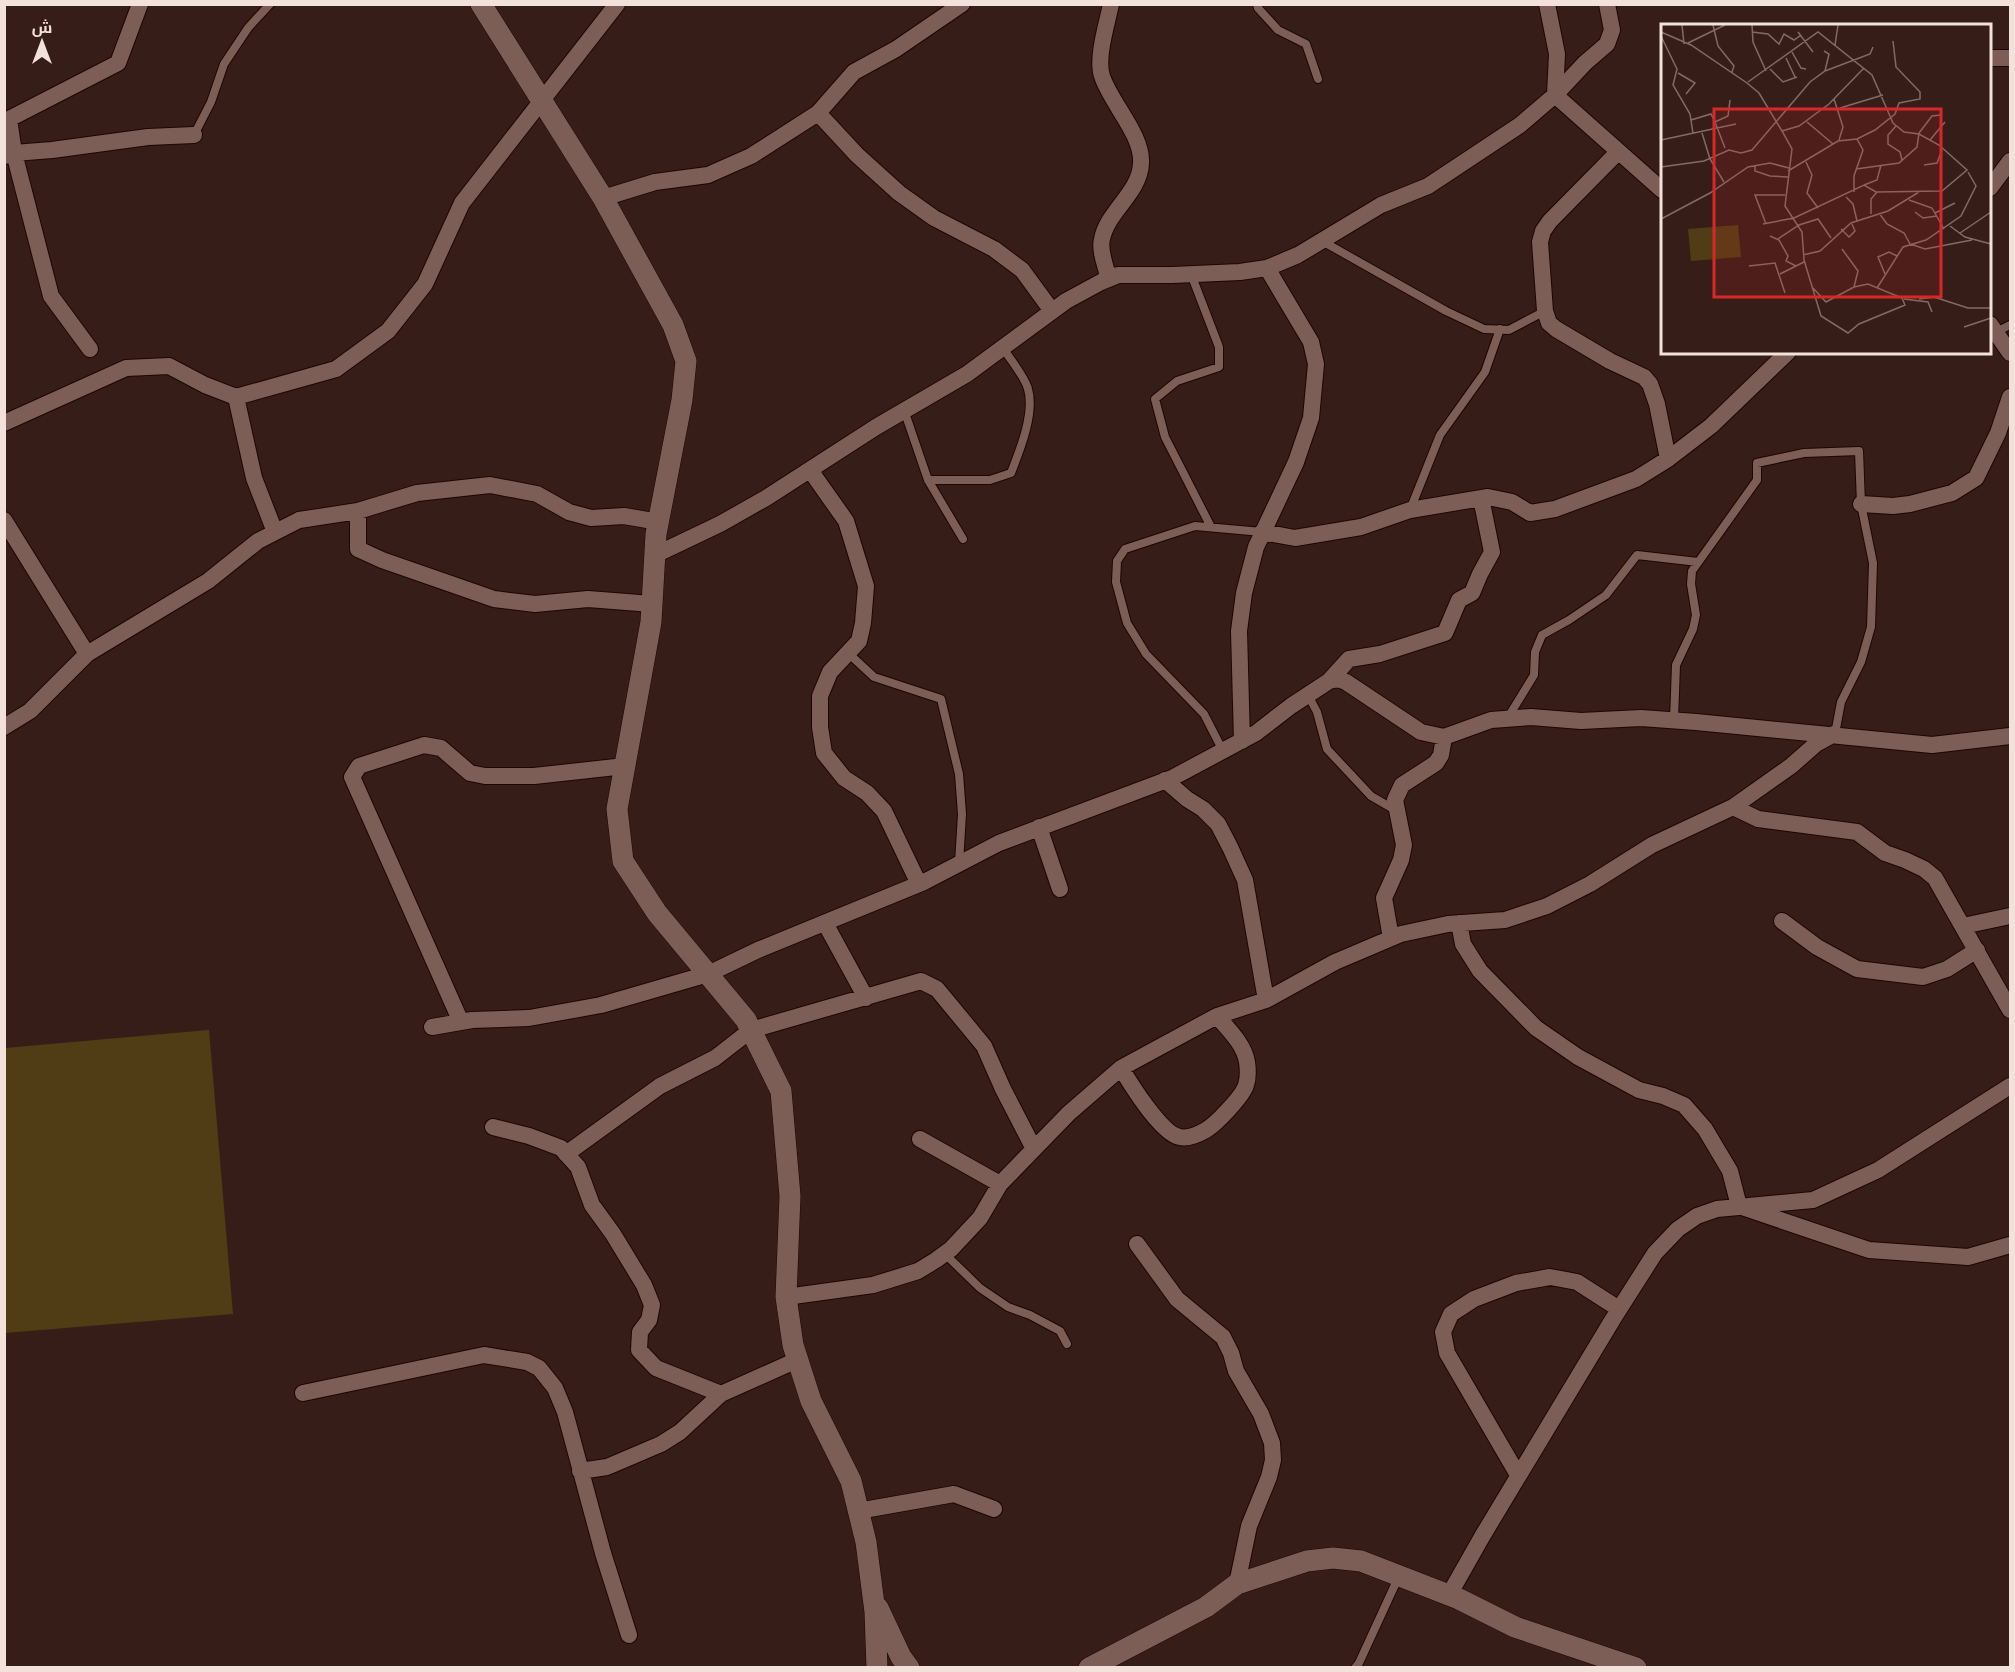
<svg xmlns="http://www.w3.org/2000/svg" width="2015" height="1672" viewBox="0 0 2015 1672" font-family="'Noto Sans',Cairo,sans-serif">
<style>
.green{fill:#503d15}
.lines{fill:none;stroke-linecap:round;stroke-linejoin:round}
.service-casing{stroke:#1d0603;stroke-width:10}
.minor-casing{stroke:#1d0603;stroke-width:18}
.tertiary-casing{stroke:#1d0603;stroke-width:22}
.service{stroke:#7d5e57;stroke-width:8}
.minor{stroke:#7d5e57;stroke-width:16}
.tertiary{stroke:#7d5e57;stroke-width:21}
.inset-road{fill:none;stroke:#826b66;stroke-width:1.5}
.view{fill:#d62828;fill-opacity:0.15;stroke:#d62828;stroke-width:3}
.inset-edge{fill:none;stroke:#f3e1dc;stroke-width:3}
</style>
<rect width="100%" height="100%" fill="#371d18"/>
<path class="green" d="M209,1030L233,1314L5,1333V1048Z"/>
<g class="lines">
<g class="service-casing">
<path id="service" d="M1257,4L1258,8L1278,30L1306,44L1318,79
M194,135L211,102L224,64L248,28L270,4
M1322,241L1446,311L1484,329L1509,330L1545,311
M1191,274L1219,347V367L1177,381L1155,399L1165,437L1211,527
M1996,332L2010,325
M904,410L928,480L963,539
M928,480H990L1011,473C1020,450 1035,413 1028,389C1025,377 1010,359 1003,348
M1410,510L1440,435L1485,372L1500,329
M847,652L874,677L941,699L959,774L962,814L959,863
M1308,695L1317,712L1327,749L1371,796L1397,811
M1507,719L1534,675L1535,652L1542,635L1569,620L1606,595L1637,555L1698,562
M1674,720L1676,665L1693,629L1696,615L1691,584L1692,571L1757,480V463L1804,453L1859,451L1861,504L1873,563L1871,627L1861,662L1841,702L1835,734
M1223,751L1204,714L1146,654L1127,623L1116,582L1117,561L1125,549L1195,526L1262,532
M945,1254L980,1288L1008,1307L1030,1315L1060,1331L1067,1344
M1355,1668L1359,1663L1399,1576"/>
</g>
<g class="minor-casing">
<path id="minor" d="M1547,4L1557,54L1555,95L1662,190
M1990,58H2010
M818,113L857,155L899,193L934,218L994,249L1022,270L1052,311
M1618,152L1550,221L1543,231L1540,242L1545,311L1549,323L1556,329L1610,361L1644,377L1650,384L1657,404L1668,459
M5,156L14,153L52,150L148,137L194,135
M1990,188L2010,161
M603,198L655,182L708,175L751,156L818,113L854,72L896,49L962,4
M1109,279C1106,268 1099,250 1102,239C1108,210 1140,193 1141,163C1143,135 1110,102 1102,76C1096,58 1107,24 1111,4
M1990,324L2010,353
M90,349L51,296L14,153L9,119L118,63L140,4
M236,397L254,478L275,532
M4,423L126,368L169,366L205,385L236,397L336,369L388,331L425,284L462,203L617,4
M810,470L846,521L866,586L863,623L859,641L830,672L820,696V727L824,753L844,778L867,793L884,811L919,884
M1861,504L1893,506L1910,504L1952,493L1976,478L1998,433L2010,397
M358,511V549L382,560L494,599L535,604L588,599L652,604
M4,520L87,654
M1262,532L1295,538L1361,527L1410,510L1488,497L1512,502L1530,513L1555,509L1636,479L1668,459L1711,426L1788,352
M655,555L720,524L766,498L876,427L967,374L1066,301L1101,282L1118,275H1172L1240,272L1267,268L1298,255L1381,205L1428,186L1520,125L1555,95L1585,63L1607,44L1612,30L1607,4
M1329,681L1349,659L1380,654L1445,633L1459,600L1472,593L1480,574L1492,552L1481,498
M4,727L30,711L87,654L208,581L258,541L299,520L358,511L417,493L490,485L537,494L569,512L591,518L624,516L659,522
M1242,741L1239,631L1244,593L1256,547L1296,462L1311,418L1316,364L1311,342L1267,268
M1165,780L1187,799L1203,809L1218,824L1230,847L1245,880L1266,1000
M1733,807L1758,819L1857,832L1885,853L1905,860L1924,869L1935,878L2010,1010
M1039,827L1060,889
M1782,921L1817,947L1857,969L1923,977L1947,969L1977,950
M825,923L866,998
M1459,923L1463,944L1480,971L1536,1028L1578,1057L1639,1090L1663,1096L1684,1105L1705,1129L1730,1171L1739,1206L1869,1250L1968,1257L2010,1245
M1963,926L2010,916
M1391,938L1384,898L1401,860L1404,845L1395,800L1402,785L1436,763L1441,755L1444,737
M461,1022L352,777L359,766L424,745L441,748L470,773L485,776H534L625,766
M432,1027L472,1020L529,1018L601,1005L708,974L758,950L924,882L999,843L1172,778L1256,733L1291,706L1329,681L1338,679L1346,682L1421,732L1444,737L1491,720L1531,717L1581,721L1641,718L1696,722L1932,745L2010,736
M1121,1068C1130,1083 1162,1135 1180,1137C1188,1139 1199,1134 1206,1130C1216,1124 1243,1096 1246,1085C1248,1079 1248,1069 1247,1062C1244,1044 1228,1029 1217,1016
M493,1127L529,1136L561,1148L578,1167L592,1205L613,1234L644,1285L652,1305L649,1320L640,1332L639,1350L656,1368L721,1394
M920,1139L1000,1184
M566,1154L660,1086L715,1058L751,1030L921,981L937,989L984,1046L1003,1089L1034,1149
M1137,1244L1177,1299L1223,1337L1231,1353L1236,1371L1261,1414L1272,1443L1273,1460L1269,1477L1249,1526L1237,1584
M786,1297L873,1285L918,1271L936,1260L951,1249L980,1218L1000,1184L1069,1113L1121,1068L1217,1016L1266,1000L1335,962L1401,934L1448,924L1505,920L1547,906L1590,884L1652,845L1733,807L1791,766L1816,744L1834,734
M303,1393L484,1355L527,1362L539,1368L555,1388L565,1412L603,1553L629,1635
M580,1471L607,1467L661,1444L680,1432L721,1394L797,1360
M1518,1475L1447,1353L1443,1332L1451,1314L1474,1299L1516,1283L1550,1277L1577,1282L1619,1309
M858,1511L954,1494L994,1509
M1449,1595L1483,1535L1613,1319L1655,1253L1678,1229L1697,1216L1717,1209L1813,1200L1878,1170L2010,1086"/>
</g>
<g class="tertiary-casing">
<path id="tertiary" d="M481,4L603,198L673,325L686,361L682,400L656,534L651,622L617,809L623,861L657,913L746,1020L781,1091L790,1196L786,1297L793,1345L811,1401L851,1481L866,1542L875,1612L877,1668
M878,1608L901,1657L909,1668
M1089,1668L1206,1607L1237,1584L1307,1561L1333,1558L1361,1561L1459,1599L1515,1627L1636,1668"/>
</g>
<use href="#service" class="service"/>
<use href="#minor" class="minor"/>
<use href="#tertiary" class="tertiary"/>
</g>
<g transform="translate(1661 24)">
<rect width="330" height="330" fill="#371d18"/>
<path d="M77,201L80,233L30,237L27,205Z" fill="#503d15"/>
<path class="inset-road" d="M21,1L23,20M52,1L57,22L73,42L71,48M91,1L92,18L105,47M0,8L30,21L86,59L98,69L121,107L131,125L124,182L141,208L143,236L160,292L187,309L198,300L244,281L241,274L207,260L193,263L165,278L152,264M91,8L107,10L118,20L123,10L133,16L140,11M137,8L152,28M0,12L16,45L12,61L29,90L32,109M27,19L64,1M174,21L177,1M163,27L168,30L164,47M131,28L140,44L145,45M125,34L134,53M109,45L122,58L136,53M17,49L34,59L25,70M87,58L157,8L211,51L232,99L243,108L258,110L278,121L306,146L281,167L215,168L203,161L133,194L102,200M173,75L182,103L178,116M179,84L222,71M30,96L50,90L54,98M146,98L172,120M235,102L227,111V120L239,128L241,136M121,107L138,102L168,80L203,44M41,109L49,135L63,158M0,116L75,100M269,116L284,98M64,124L54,98L67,92L69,76M145,138L151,151L146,169L157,184M263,141L276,139L281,126M94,142V147L109,152L127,153M0,143L43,137L68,126L80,129L91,126L149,58L164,47L209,30L212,23M195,145L238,139L256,123L258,109L271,92L280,91M127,147L177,117L196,115L214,106L234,90L238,79L259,75V68L235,43L232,17M203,161L216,156L220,141M193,168V152L202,126L196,115M185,173L192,180L196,197M248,176L271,184L283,205M254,188L262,194L276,192M218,189L226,200L243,209L249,220L264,225L311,216M274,189L294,179M210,190V175L216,168M0,195L49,169L87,143L109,139L128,144M105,200L94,171H124M289,202L304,213L330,220M180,205L188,213L194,207L191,200M299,209L330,188M109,212L118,216L127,232L125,237L135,242M117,215L138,201L157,195L170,214M181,225L197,247L193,263M142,231L159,227L190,199L227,187L258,168M88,242L114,239L124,269M119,250L143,238M224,250L217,233L228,228L236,232M216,264L242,223L265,216L300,192L315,162L307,148M243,275L267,278L271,288M258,275L273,273L307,284H330M303,303L330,294"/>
<path class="view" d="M53,85H280V273H53Z"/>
<rect width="330" height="330" class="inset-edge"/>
</g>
<rect width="2015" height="1672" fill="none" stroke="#f3e1dc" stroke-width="12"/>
<g transform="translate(42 42)" stroke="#371d18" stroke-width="4.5" paint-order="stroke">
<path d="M0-4.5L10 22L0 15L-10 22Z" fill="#f3e1dc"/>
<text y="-9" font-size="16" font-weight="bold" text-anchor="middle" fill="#f3e1dc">ش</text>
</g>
</svg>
